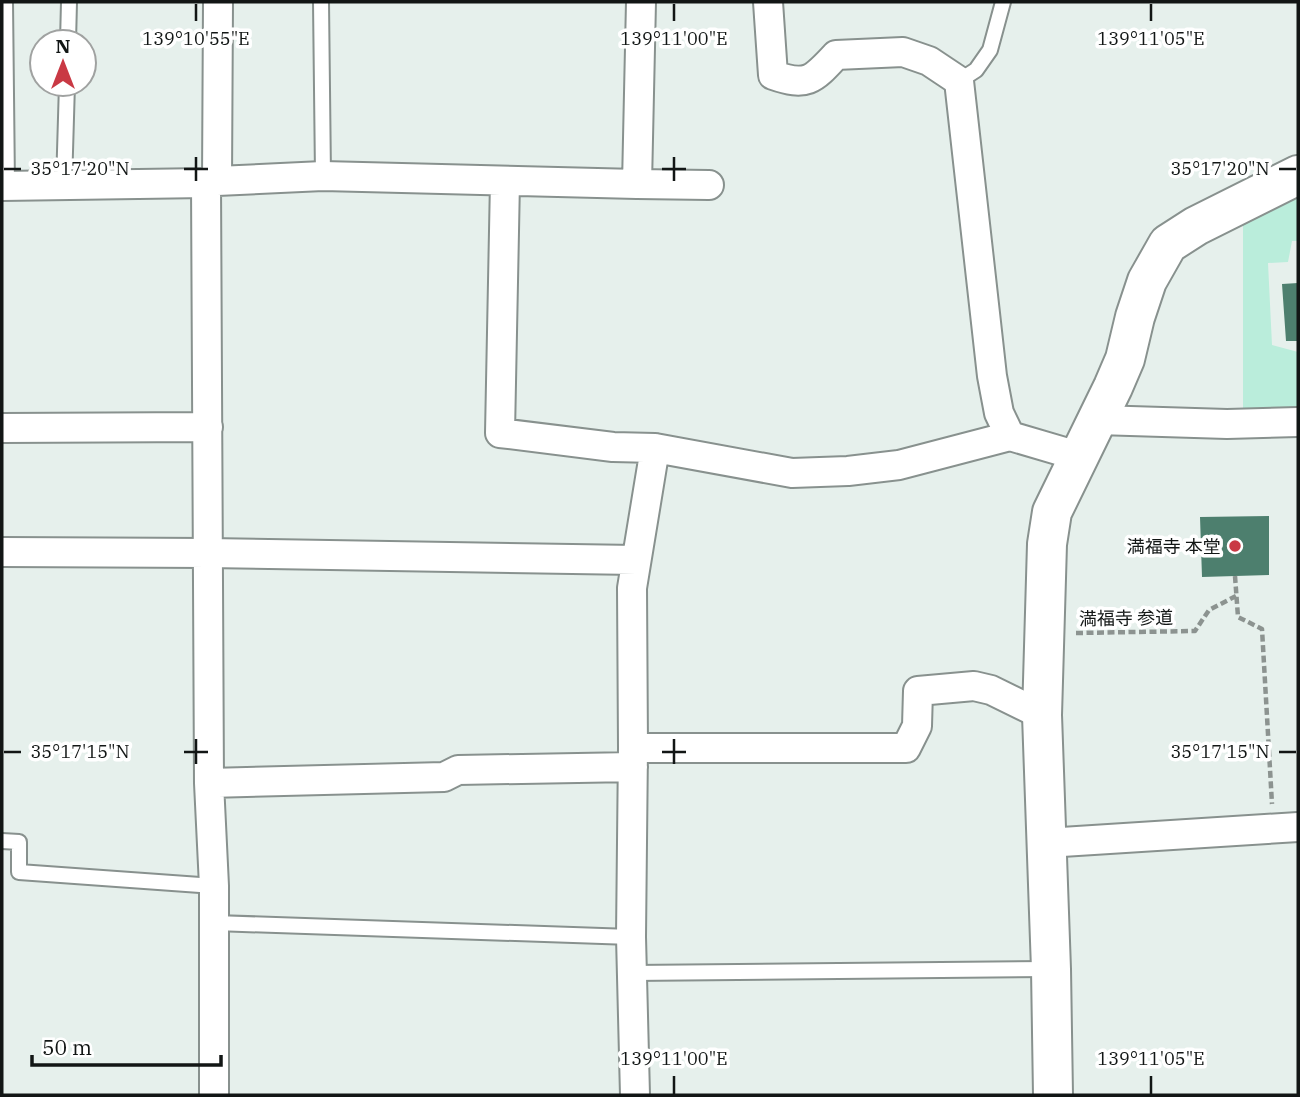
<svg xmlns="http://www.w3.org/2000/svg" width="1300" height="1097" viewBox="0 0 1300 1097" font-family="'IBM Plex Serif','Noto Sans JP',serif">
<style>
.green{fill:#baeddb}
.building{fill:#4d7f6e}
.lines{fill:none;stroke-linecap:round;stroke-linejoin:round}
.lane-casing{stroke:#88918e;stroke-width:18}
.street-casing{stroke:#88918e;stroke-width:32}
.secondary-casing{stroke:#88918e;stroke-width:42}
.path{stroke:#8c9390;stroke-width:4.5;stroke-dasharray:7 3.5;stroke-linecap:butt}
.lane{stroke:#fff;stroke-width:14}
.street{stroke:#fff;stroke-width:28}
.secondary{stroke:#fff;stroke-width:38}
.ticks{fill:none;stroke:#121615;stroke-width:2.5}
.poi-dot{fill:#c93944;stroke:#fff;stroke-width:2.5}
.labels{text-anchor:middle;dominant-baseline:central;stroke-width:7;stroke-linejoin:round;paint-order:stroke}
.poi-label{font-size:18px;fill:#121615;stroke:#fff;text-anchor:end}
.street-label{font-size:18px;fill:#121615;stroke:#fff}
.ticks-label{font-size:18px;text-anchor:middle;fill:#121615;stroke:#fff;stroke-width:7;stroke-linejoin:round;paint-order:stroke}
</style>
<rect width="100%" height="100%" fill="#e6f0ec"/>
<path class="green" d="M1297,192L1298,241H1292L1288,262L1268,263L1272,345L1298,352V414L1243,416V218Z"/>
<path class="building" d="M1298,283V341H1286L1282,284Z
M1269,516V575L1202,577L1200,517Z"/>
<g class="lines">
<g class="lane-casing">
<path id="lane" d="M5,2L7,186
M321,2L323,176
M68,42L69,2
M959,81L976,70L990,50L1003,2
M64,185L67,84
M2,841L19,842V872L214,886
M215,923L631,937
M632,973L1051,969"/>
</g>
<g class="street-casing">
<path id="street" d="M768,2L773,75C807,87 813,80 836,55L903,52L929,61L959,81L992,376L999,413L1010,436L1078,456
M217,181L218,2
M505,181L500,433L613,447L655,448L632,588L633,748L631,937L635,1095
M206,183L209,783L214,886V1095
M637,184L709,185
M2,186L206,183L217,181L323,176L637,184L641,2
M1098,420L1227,424L1298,422
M2,428L208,427
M655,448L792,473L848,471L899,465L1010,436
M2,552L208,553L636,560
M633,748H906L917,726L918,691L974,686L991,690L1042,715
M209,783L444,777L458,770L633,767
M1046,843L1298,827"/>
</g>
<g class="secondary-casing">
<path id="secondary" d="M1053,1095L1051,969L1042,715L1047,544L1052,512L1113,387L1125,359L1135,317L1147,281L1168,244L1196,226L1298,175"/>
</g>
<path class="path" d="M1235,576L1238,617L1262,629L1272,804
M1076,633L1195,631L1209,610L1236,596"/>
<use href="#lane" class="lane"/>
<use href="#street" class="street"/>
<use href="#secondary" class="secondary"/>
</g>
<path class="ticks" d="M196,4V21M674,4V21M1151,4V21M196,157V181M674,157V181M4,169H21M184,169H208M662,169H686M1279,169H1296M196,739V764M674,739V764M4,752H21M184,752H208M662,752H686M1279,752H1296M674,1076V1094M1151,1076V1094"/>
<circle class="poi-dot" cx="1235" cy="546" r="7"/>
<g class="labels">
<g class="poi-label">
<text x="1221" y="546">満福寺 本堂</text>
</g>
<g class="street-label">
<text transform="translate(1126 618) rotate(-1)">満福寺 参道</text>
</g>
</g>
<g class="ticks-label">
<text x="196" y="45">139°10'55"E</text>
<text x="674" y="45">139°11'00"E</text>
<text x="1151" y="45">139°11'05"E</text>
<text x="80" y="175">35°17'20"N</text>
<text x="1220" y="175">35°17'20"N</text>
<text x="80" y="758">35°17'15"N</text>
<text x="1220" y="758">35°17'15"N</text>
<text x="674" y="1065">139°11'00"E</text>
<text x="1151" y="1065">139°11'05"E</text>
</g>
<rect width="1300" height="1097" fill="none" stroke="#121615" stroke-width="7"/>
<g transform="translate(63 63)"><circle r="33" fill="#ffffff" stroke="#a0a2a1" stroke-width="2"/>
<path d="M0-5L12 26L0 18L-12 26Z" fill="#c93944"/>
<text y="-10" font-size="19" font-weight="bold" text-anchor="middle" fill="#121615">N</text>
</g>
<path d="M32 1055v10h189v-10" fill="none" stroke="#121615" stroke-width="3.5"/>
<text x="42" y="1055" font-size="21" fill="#121615" stroke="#ffffff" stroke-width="5" paint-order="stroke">50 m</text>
</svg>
